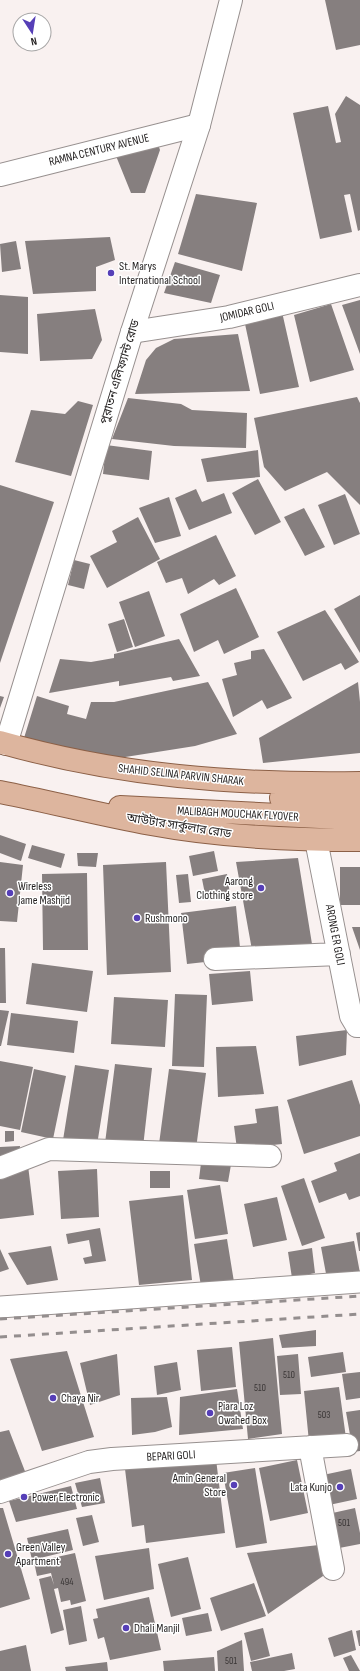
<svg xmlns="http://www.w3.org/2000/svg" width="360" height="1671" viewBox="0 0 360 1671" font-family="'Sofia Sans Condensed','Noto Sans Bengali',sans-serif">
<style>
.building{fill:#867f7f}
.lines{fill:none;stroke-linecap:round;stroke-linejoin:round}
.pedestrian-casing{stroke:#97908f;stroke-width:23}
.minor-casing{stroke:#97908f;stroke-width:24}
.tertiary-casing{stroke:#97908f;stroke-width:24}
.primary-casing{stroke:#8c6047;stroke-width:24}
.pedestrian{stroke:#fff;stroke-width:21}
.minor{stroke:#fff;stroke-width:22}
.tertiary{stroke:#fff;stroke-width:22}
.primary{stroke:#ddb59e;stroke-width:22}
.rail{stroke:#948e8e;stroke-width:3;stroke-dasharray:7 7;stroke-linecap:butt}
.poi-dot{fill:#563fb7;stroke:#fff;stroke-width:1.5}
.labels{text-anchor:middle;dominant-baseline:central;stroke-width:3;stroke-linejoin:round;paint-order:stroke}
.number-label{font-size:10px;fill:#3a3636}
.street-label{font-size:12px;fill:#211e1e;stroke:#fff}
.poi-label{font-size:12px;fill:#211e1e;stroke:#fff;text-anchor:start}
</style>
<rect width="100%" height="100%" fill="#f9f1f0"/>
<path class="building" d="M325,0H360V45L336,50Z
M346,96L360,105V230L358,231L350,194L344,195L352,232L320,239L293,113L328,106L336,143L341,142L335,114Z
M156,138L160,150L145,193H131L114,151Z
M196,194L257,203L242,271L178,254Z
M110,237L115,260L96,267V291L33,294L25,241Z
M16,241L21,269L2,272L0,244Z
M175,262L220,275L211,303L164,293Z
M0,295L28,297V354L0,352Z
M360,300V354L342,305Z
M331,304L354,370L310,382L294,315Z
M95,309L102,340L92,359L40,361L37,314Z
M282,312L299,387L260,394L245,324Z
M238,334L250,391L135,394L146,360L156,348L174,339Z
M357,397L360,403V505L327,472L285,491L264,467L254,418Z
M128,398L181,404L192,410L247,413L246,448L174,446L112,439Z
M78,401L93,405L71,476L15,462L31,410L65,414Z
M106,445L152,451L149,480L103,474Z
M258,450L260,477L207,482L201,459Z
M258,479L281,522L255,535L232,493Z
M0,485L54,502L0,663Z
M196,489L202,502L224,493L232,513L189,530L175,498Z
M345,494L360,534L334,545L318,505Z
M169,497L181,536L155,543L139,508Z
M304,508L325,547L305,556L284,517Z
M138,517L160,559L107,588L90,556L117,542L112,531Z
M216,535L236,576L219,585L214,579L188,594L182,578L166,583L157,562Z
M74,560L90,564L84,589L68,585Z
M236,588L259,637L224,654L218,640L194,652L180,614Z
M149,591L165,636L135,647L119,602Z
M360,595V653L334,609Z
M325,610L359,662L345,670L341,663L303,681L277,632Z
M124,619L133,647L117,652L108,624Z
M179,639L200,676L173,681L171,677L119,686V681L49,693L60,659L91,662L114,658V654Z
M264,649L292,698L267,709L262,700L233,717L222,679L237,675L234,663L251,659V651Z
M208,682L237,734L195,746L119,758L75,753L24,738L37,696L69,706L67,714L86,719L91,702H114Z
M358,682L360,702V753L263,763L259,738Z
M0,696L4,697L0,708Z
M0,835L26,844L21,861L0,853Z
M32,845L65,854L61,868L28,858Z
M214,851L218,871L193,876L189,856Z
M77,853H98L96,867L78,866Z
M298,858L312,944L252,950L236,862Z
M0,862L23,865L17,922L0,921Z
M166,862L171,972L107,975L103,865Z
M340,867H360V905H340Z
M87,873L88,950H43L42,874Z
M188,874L191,902L179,903L176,875Z
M227,874L230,894L206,899L202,879Z
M236,906L241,958L187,964L181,913Z
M352,927H360V950Z
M0,948H5L6,1003H0Z
M32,963L93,971L87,1012L26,1004Z
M250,971L253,1001L212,1005L209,974Z
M175,994L207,995L204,1067L172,1066Z
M114,997L168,1000L165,1047L111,1044Z
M0,1010L9,1011L1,1046H0Z
M11,1013L78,1021L74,1053L7,1045Z
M347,1030L346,1055L299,1066L296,1036Z
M256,1046L264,1094L218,1097L216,1047Z
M0,1061L33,1067L20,1130L0,1126Z
M115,1064L152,1068L143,1147L105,1143Z
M75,1065L109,1070L97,1145L63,1140Z
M34,1069L66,1076L53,1139L21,1132Z
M169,1069L206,1073L194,1164L157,1159Z
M352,1080L360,1105V1136L304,1154L287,1100Z
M278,1106L282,1144L237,1149L234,1126L257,1123L255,1109Z
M5,1131H14V1141L5,1142Z
M20,1146L19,1158L27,1157L34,1215L0,1219V1147Z
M360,1153V1196L349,1200L346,1193L319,1203L311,1181L337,1171L334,1163Z
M202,1155L232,1159L228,1182L199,1179Z
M97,1169L99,1217L61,1219L58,1171Z
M150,1171H170V1188H150Z
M304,1178L325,1238L302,1246L281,1186Z
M220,1185L228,1234L195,1239L187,1190Z
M183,1195L192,1280L139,1285L129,1201Z
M277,1197L287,1240L253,1247L244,1204Z
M100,1228L106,1261L85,1264L83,1258L92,1256L89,1240L68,1244L66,1234Z
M360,1232V1251H359L356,1233Z
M227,1239L234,1282L201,1286L194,1244Z
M354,1241L360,1273L327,1279L321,1247Z
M51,1246L58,1280L27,1285L8,1253Z
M312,1248L315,1273L292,1278L288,1252Z
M0,1249L9,1269L0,1272Z
M316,1330V1346L282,1348L279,1335Z
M273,1338L282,1434L248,1439L239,1342Z
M232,1347L236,1387L201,1391L197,1350Z
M67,1351L94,1437L42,1451L10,1359Z
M343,1352L346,1372L311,1377L308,1357Z
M117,1354L120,1395L90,1405L80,1363Z
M298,1354L301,1394L280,1395L277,1356Z
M177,1362L181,1390L157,1395L154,1366Z
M360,1372V1398L346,1400L342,1374Z
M339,1387L346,1438L309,1442L304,1391Z
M237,1389L243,1429L179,1435L180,1397Z
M167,1397L172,1427L155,1432L132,1435L131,1398Z
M360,1410V1451L353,1452L346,1412Z
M9,1430L28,1479L0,1489V1432Z
M216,1459L225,1533L146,1543L144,1525L132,1527L125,1469Z
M297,1460L308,1513L270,1521L259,1468Z
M255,1468L267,1543L236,1548L223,1473Z
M351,1469L357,1499L329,1505L323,1475Z
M100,1478L105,1503L82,1507L75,1483Z
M71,1486L77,1509L16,1522L9,1501Z
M0,1508H3L30,1599L0,1608Z
M355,1508L360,1533V1544L334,1549L328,1514Z
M92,1515L99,1542L83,1546L76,1518Z
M68,1529L73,1550L32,1560L27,1538Z
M319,1545L323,1576L268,1614L247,1553Z
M149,1548L154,1589L104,1600L95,1556Z
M75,1553L86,1601L71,1605L70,1600L61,1602L58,1588L54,1589L64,1630L51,1634L39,1579L51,1576L54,1585L51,1573L37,1576L34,1562Z
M188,1557L201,1609L171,1617L158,1564Z
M254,1583L266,1616L221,1631L210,1598Z
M149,1597L161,1650L110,1660L104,1637L98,1639L93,1619L98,1618L96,1609Z
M81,1606L87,1641L69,1645L63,1610Z
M208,1613L212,1631L186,1636L182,1618Z
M263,1628L270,1656L251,1661L244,1633Z
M352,1630L356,1650L334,1657L328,1638Z
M360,1630V1646H359L356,1631Z
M242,1640L244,1671H218L217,1651Z
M26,1645L31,1671H0V1651Z
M292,1653L295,1669L284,1671H252L250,1662Z
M351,1655L360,1671H349L343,1658Z
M214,1657L215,1671H164L163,1661Z
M107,1662L108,1671H66L65,1667Z"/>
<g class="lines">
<g class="pedestrian-casing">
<path id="pedestrian" d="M0,1307L360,1282"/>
</g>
<g class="minor-casing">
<path id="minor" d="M0,175L199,125
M132,332L229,317L360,285
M316,840L351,1016L357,1026H360
M215,959L339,954
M0,1168L49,1149L270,1156
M310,1447L333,1569
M0,1492L89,1462L112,1459L347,1445"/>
</g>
<g class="tertiary-casing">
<path id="tertiary" d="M6,744L132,332L199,125L231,0"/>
</g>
<g class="primary-casing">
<path id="primary" d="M0,742C119,776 237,785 360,783
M0,792C51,802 101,815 151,824C220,837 291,840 360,840
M281,798L360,799
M120,807L360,819"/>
</g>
<use href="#pedestrian" class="pedestrian"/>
<use href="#minor" class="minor"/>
<use href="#tertiary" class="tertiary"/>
<use href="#primary" class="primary"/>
<path class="rail" d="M0,1319L360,1296
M0,1337L360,1314"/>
</g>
<g class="poi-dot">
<circle cx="111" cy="273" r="4"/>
<circle cx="261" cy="888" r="4"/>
<circle cx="10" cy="893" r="4"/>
<circle cx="137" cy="918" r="4"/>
<circle cx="53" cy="1398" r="4"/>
<circle cx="210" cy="1413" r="4"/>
<circle cx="234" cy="1485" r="4"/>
<circle cx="340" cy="1487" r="4"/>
<circle cx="24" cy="1497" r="4"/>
<circle cx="8" cy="1554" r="4"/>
<circle cx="126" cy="1628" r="4"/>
</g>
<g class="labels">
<g class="number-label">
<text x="289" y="1375">510</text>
<text x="260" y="1388">510</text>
<text x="324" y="1415">503</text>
<text x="344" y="1523">501</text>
<text x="67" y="1582">494</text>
<text x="231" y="1661">501</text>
</g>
<g class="street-label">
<text transform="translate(99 150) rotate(-14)">RAMNA CENTURY AVENUE</text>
<text transform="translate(247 312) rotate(-13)">JOMIDAR GOLI</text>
<text transform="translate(120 372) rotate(-73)">পুরাতন এলিফ্যান্ট রোড</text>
<text transform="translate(181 775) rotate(6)">SHAHID SELINA PARVIN SHARAK</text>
<text transform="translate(238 814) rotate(3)">MALIBAGH MOUCHAK FLYOVER</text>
<text transform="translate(179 826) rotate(9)">আউটার সার্কুলার রোড</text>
<text transform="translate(335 935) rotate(79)">ARONG ER GOLI</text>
<text transform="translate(171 1456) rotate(-3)">BEPARI GOLI</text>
</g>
<g class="poi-label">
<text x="119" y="266">St. Marys<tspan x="119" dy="14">International School</tspan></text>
<text x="253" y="881" text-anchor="end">Aarong<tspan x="253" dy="14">Clothing store</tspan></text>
<text x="18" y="886">Wireless<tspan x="18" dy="14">Jame Mashjid</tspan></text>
<text x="145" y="918">Rushmono</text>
<text x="61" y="1398">Chaya Nir</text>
<text x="218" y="1406">Piara Loz<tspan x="218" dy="14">Owahed Box</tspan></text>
<text x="226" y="1478" text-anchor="end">Amin General<tspan x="226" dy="14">Store</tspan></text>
<text x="332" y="1487" text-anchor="end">Lata Kunjo</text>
<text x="32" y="1497">Power Electronic</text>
<text x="16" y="1547">Green Valley<tspan x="16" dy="14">Apartment</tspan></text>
<text x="134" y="1628">Dhali Manjil</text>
</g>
</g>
<g transform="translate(32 32) rotate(168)"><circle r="19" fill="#ffffff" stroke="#a6a5a5"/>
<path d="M0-3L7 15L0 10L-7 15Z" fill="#563fb7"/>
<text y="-6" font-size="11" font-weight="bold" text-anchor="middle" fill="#211e1e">N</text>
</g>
</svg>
